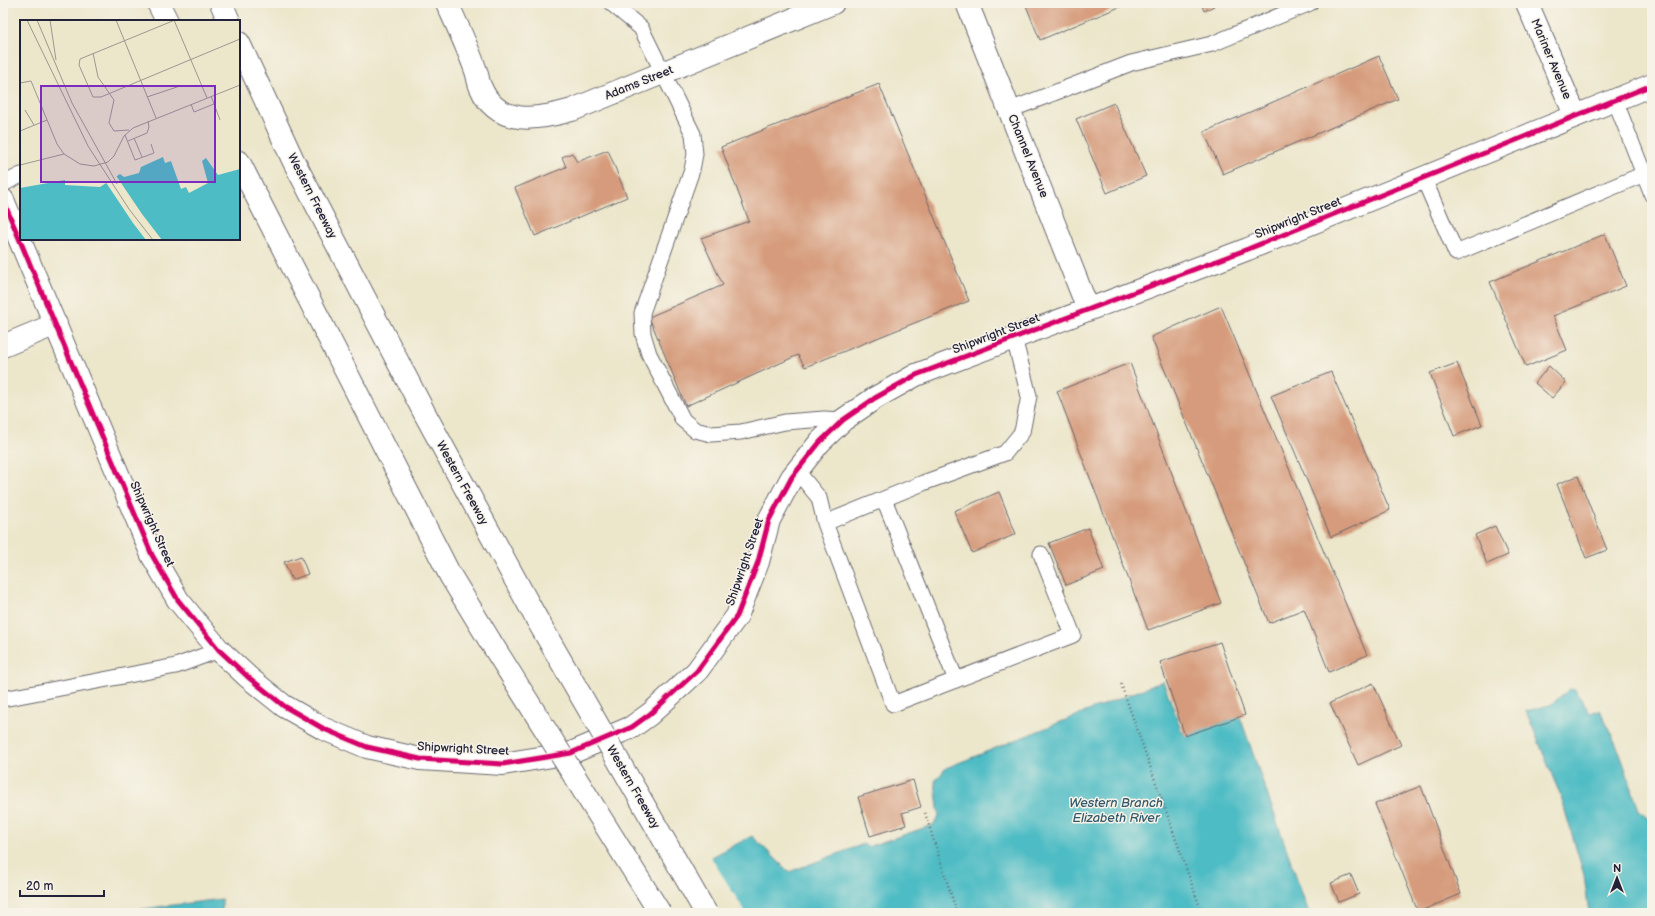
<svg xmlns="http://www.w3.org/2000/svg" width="1655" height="916" viewBox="0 0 1655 916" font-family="'Balsamiq Sans',sans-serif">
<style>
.water{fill:#4ebcc4;stroke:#386f80}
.pier{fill:#ece6cb}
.building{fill:#d69b7c}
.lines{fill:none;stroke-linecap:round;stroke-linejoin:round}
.lane-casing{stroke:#69676d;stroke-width:17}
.street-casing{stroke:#69676d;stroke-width:24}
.highway-casing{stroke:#69676d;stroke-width:24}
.path{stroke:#69676d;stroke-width:2.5;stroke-dasharray:1 3;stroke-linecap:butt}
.lane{stroke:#fff;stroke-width:15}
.street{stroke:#fff;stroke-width:22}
.highway{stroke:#fff;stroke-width:22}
.highway-bridge-casing{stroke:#69676d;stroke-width:24;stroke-linecap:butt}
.highway-bridge{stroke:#fff;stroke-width:22}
.cycleway-casing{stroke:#f7f3e8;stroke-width:8}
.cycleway{stroke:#d6006c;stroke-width:5}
.labels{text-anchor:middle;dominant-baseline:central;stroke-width:3;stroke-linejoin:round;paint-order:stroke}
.street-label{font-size:12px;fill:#22223b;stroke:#f7f3e8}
.water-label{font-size:13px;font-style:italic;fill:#31586b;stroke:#f7f3e8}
.inset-road{fill:none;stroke:#9b9891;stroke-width:1}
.view{fill:#7b2cbf;fill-opacity:0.15;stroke:#7b2cbf;stroke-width:2}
.inset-edge{fill:none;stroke:#22223b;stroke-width:2}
</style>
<rect width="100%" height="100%" fill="#f7f3e8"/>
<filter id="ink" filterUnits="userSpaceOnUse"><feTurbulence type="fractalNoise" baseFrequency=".025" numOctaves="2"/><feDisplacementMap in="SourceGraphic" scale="8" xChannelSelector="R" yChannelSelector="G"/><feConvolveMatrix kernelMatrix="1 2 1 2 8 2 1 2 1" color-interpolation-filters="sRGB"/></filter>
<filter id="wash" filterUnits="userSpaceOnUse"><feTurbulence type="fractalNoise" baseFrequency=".012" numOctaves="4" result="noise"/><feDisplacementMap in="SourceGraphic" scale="16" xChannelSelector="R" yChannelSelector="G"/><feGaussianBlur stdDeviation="0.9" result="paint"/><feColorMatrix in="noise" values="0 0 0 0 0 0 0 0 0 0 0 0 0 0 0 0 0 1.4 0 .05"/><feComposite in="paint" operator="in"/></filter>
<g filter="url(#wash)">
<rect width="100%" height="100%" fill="#ece6cb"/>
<path class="water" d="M1163,681L1182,732L1238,711L1309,913H632L706,860L752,836L789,872L864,844L867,847L933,825L939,817L935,781L946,768Z
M1570,689L1575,690L1590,713L1600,710L1620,753L1639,810L1652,822V913H1589L1584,875L1561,797L1526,711L1550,705Z
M222,899V913H109Z"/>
<path class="pier" d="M710,856L746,913H630L705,859Z"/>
<g id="blocks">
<path class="building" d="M1025,3H1129L1040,40Z
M1201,3H1212L1214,6L1204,11Z
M1379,56L1398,99L1223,174L1204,132Z
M879,84L969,301L805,367L798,355L686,406L649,317L723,285L701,238L749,221L721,147Z
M1114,103L1146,176L1107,193L1076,119Z
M608,150L627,197L535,236L515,188L566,167L562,157L572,153L577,162Z
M1605,234L1626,286L1553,316L1567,350L1526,367L1490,282Z
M1221,306L1367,655L1329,672L1304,609L1269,623L1151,337Z
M1130,363L1221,603L1148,630L1057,391Z
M1457,363L1482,425L1454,436L1430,373Z
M1549,366L1566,382L1552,398L1535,383Z
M1331,372L1390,510L1331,537L1271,396Z
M1578,476L1607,550L1586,558L1557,484Z
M999,492L1016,534L972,553L954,511Z
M1495,526L1508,555L1487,564L1475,535Z
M1088,528L1104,570L1066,585L1049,543Z
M301,556L308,574L292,580L284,562Z
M1220,642L1245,715L1185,736L1160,662Z
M1373,683L1401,745L1358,765L1330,703Z
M913,780L921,807L902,813L906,825L870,836L858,797Z
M1421,786L1461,894L1418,912L1375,804Z
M1351,875L1359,894L1339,902L1331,883Z"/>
</g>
</g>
<g filter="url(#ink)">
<use href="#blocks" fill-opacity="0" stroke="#69676d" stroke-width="1"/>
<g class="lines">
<g class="lane-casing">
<path id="lane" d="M611,3L641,28L693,134L695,154L692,170L642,313L643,334L649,354L683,420L695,430L711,434L741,432L785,422L824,419L843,420
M1615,100L1652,195
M1010,110L1131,63L1212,44L1310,3
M1423,177L1456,253L1644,174
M3,184L21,175
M797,471L819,498L825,523L893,704L1073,635L1041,554
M884,499L956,680
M825,523L923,483L1005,453L1022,432L1029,396L1014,338
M3,699L176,666L219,650"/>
</g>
<g class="street-casing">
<path id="street" d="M447,3C457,25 468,48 476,71C478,76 478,83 481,88C498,128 540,119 572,110L833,3
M967,3L1088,309
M1527,3L1575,115
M3,200L152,555L178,600L219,650L248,677L284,706L324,729L367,747L420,759L503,764L571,753L632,727L650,714L697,671L737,616L758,562L769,520L792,477L820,442L843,420L875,398L916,375L1248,249L1652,85
M3,346L56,324"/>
</g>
<g class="highway-casing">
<path id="highway" d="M158,3L167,21
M221,3L229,21
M239,43L293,160L425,414L535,616
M239,162L450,575L490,641"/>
</g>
<path class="path" d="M1121,684L1202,913
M925,813L957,913"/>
<use href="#lane" class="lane"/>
<use href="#street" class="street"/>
<use href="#highway" class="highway"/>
<g class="highway-bridge-casing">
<path id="highway-bridge" d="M535,616L706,913
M490,641L660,913"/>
</g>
<use href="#highway-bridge" class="highway-bridge"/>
<g class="cycleway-casing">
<path id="cycleway" d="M3,200L152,555L178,600L219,650L248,677L284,706L324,729L367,747L420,759L503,764L571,753L632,727L650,714L697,671L737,616L758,562L769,520L792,477L820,442L843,420L875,398L916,375L1248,249L1652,85"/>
</g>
<use href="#cycleway" class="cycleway"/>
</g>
</g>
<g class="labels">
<g class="street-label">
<text transform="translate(1551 59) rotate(67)">Mariner Avenue</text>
<text transform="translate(639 83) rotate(-22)">Adams Street</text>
<text transform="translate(1028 156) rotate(68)">Channel Avenue</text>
<text transform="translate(312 196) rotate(63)">Western Freeway</text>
<text transform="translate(1298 218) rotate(-22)">Shipwright Street</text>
<text transform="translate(996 334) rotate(-21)">Shipwright Street</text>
<text transform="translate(462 483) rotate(61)">Western Freeway</text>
<text transform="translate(152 524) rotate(66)">Shipwright Street</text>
<text transform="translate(745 562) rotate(-71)">Shipwright Street</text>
<text transform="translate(463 749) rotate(3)">Shipwright Street</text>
<text transform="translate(633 787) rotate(60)">Western Freeway</text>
</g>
<g class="water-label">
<text x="1116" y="803">Western Branch<tspan x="1116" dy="15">Elizabeth River</tspan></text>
</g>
</g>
<g transform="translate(20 20)">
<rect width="220" height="220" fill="#ece6cb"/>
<path d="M143,137L145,143L151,141L161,169L166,167L169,173L188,163L182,141L186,138L198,155L220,149V220H0V168L45,160V165L80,167L100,154L104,157L119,153L121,147Z" fill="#4ebcc4"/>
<path d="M95,154L122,194L142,220H126L113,203L85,161Z" fill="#ece6cb"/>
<path class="inset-road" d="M7,0L68,126L109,189L133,220M17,0L52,83L97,164M30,0L36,40M96,0L136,98M154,0L187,78M155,0L60,39L59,45L73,77H81L220,19M73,33L78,57L94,80L89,103L94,111L109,110M0,63L11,61L37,124L44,134L60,144L74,146L88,142L94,136L104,116L113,108L220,65M191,76L200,100M127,77L160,66M171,84L174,92L194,84M5,90L14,105M0,111L27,100M105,115L115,140L134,133L131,124M114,118L122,137M108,121L127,113L129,107L128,101M0,145L44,134"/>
<path class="view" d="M21,66H195V162H21Z"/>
<rect width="220" height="220" class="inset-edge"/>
</g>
<rect width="1655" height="916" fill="none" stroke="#f7f3e8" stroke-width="16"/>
<g transform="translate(1617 878)" stroke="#f7f3e8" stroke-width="3" paint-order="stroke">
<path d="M0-3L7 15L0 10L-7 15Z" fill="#22223b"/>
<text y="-6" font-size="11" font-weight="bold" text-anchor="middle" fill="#22223b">N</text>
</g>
<path d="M20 890v6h84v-6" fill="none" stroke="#22223b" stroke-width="2"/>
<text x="26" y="890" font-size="12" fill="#22223b" stroke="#f7f3e8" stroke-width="3" paint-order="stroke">20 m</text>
</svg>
